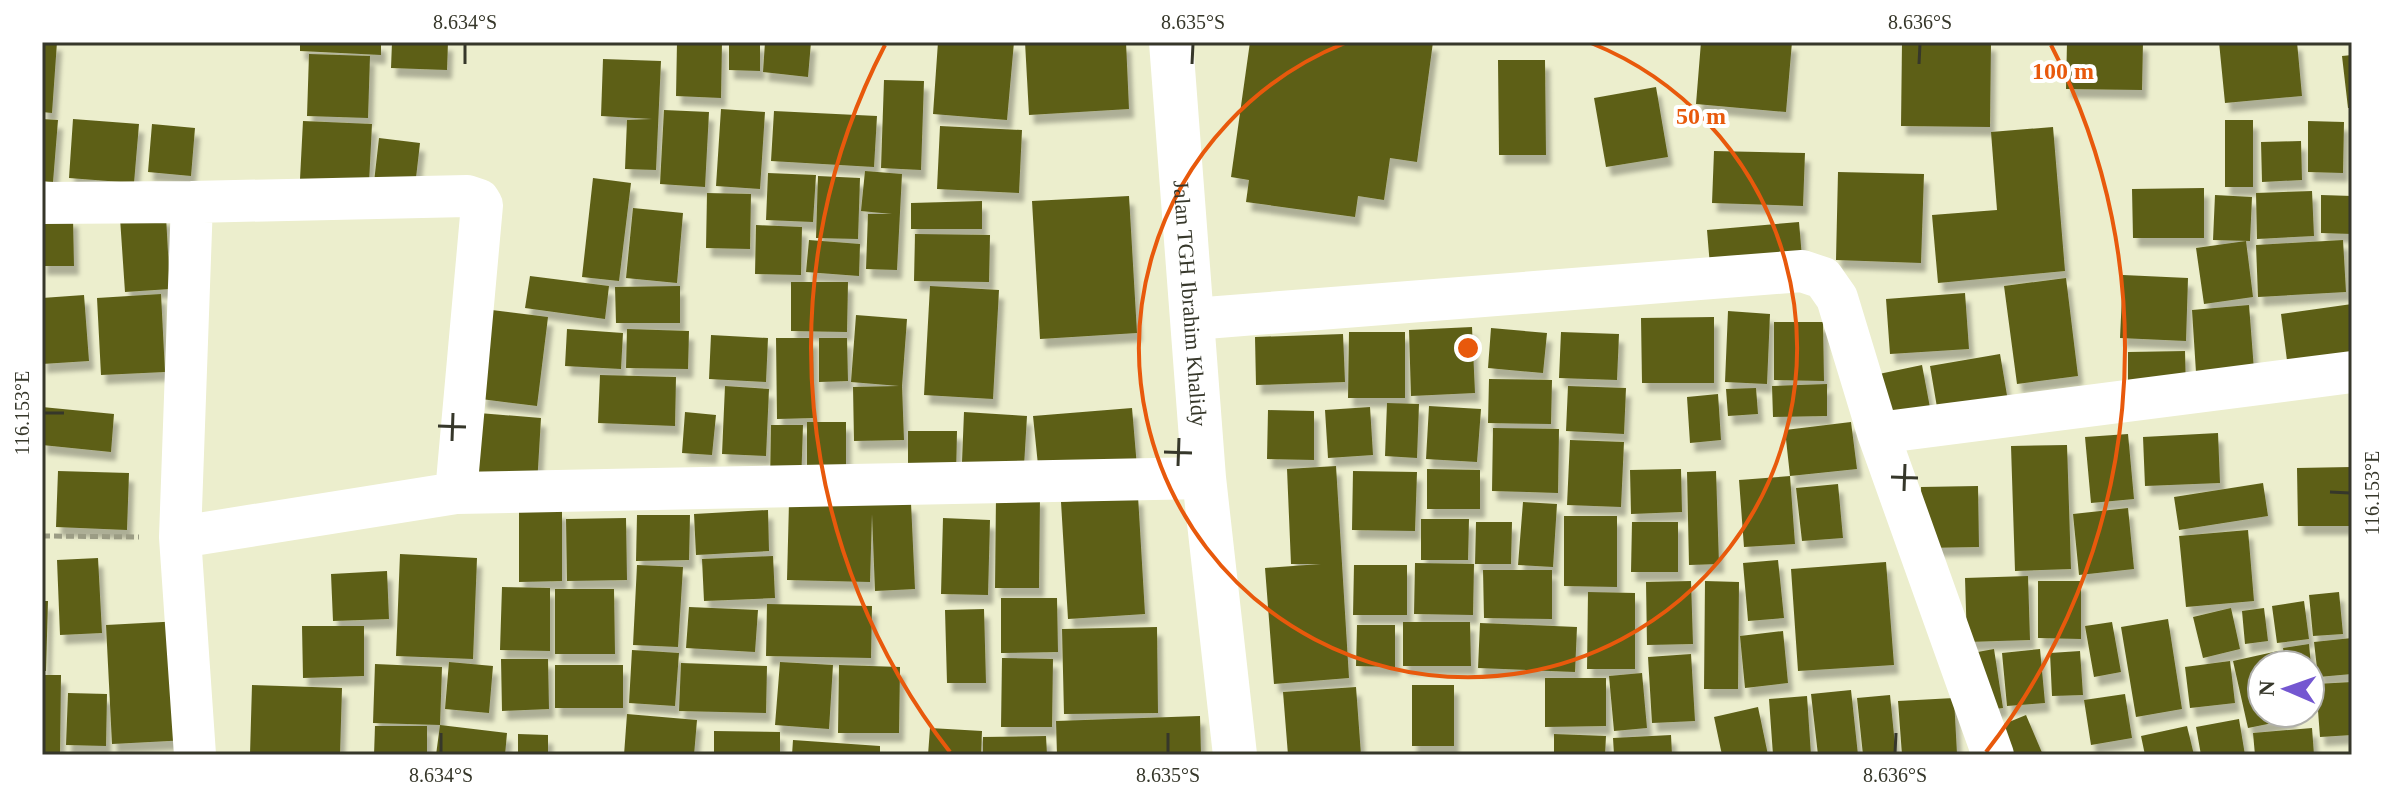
<svg xmlns="http://www.w3.org/2000/svg" width="2394" height="797" viewBox="0 0 2394 797" font-family="'Times New Roman',serif">
<style>
.building{fill:#5d5f18;filter:url(#shadow)}
.lines{fill:none;stroke-linecap:round;stroke-linejoin:round}
.path{stroke:#9b9c84;stroke-width:5;stroke-dasharray:8 4;stroke-linecap:butt}
.minor{stroke:#fff;stroke-width:42}
.primary{stroke:#fff;stroke-width:44}
.ticks{fill:none;stroke:#36372a;stroke-width:3}
.ring{fill:none;stroke:#e8590c;stroke-width:4}
.labels{text-anchor:middle;dominant-baseline:central;stroke-width:8;stroke-linejoin:round;paint-order:stroke}
.street-label{font-size:22px;fill:#36372a;stroke:#fff}
.centre{fill:#e8590c;stroke:#fff;stroke-width:4}
.ring-label{font-size:24px;text-anchor:middle;font-weight:bold;fill:#e8590c;stroke:#fff;stroke-width:8;stroke-linejoin:round;paint-order:stroke}
.neatline{fill:none;stroke:#36372a;stroke-width:3}
.ticks-label{font-size:20px;text-anchor:middle;fill:#36372a}
</style>
<defs>
<filter id="shadow"><feDropShadow dx="5" dy="9" stdDeviation="2" flood-color="#0004"/></filter>
</defs>
<rect width="100%" height="100%" fill="#eceecd"/>
<path class="building" d="M42,42H57L52,113L42,112Z
M300,42H381V55L300,51Z
M392,42H448L447,70L391,68Z
M677,42H722L721,98L676,96Z
M729,42H760V71L729,70Z
M765,42H811L808,77L763,72Z
M938,42H1014L1007,120L933,114Z
M1025,42H1126L1129,109L1029,115Z
M1250,42H1433L1417,162L1390,158L1384,200L1358,196L1355,217L1246,202L1249,180L1231,177Z
M1701,42H1792L1786,112L1696,104Z
M1902,42H1991L1990,127L1901,126Z
M2067,42H2143L2142,90L2066,89Z
M2219,42H2297L2302,96L2225,103Z
M309,54L370,56L368,118L307,116Z
M2352,55V108H2348L2342,56Z
M603,59L661,61L656,170L625,169L627,120L652,119L601,116Z
M1498,60H1545L1546,155H1499Z
M884,80L924,81L921,170L881,168Z
M1656,87L1668,157L1606,167L1594,98Z
M721,109L765,112L760,189L716,186Z
M664,110L709,112L705,187L660,184Z
M774,111L877,116L874,167L771,161Z
M42,119L58,120L53,182L42,181Z
M73,119L139,124L134,183L69,178Z
M2225,120H2253V187H2225Z
M303,121L372,124L369,183L300,179Z
M2308,121L2344,122L2343,173L2308,172Z
M152,124L195,128L191,176L148,172Z
M940,126L1022,130L1019,193L937,189Z
M2053,127L2065,271L1938,283L1932,215L1997,210L1991,132Z
M379,138L420,143L414,195L373,191Z
M2301,141L2302,180L2262,182L2261,142Z
M1714,151L1805,153L1803,206L1712,203Z
M865,171L902,174L897,270L866,269L868,214H892L861,211Z
M1838,172L1924,174L1921,263L1836,260Z
M768,173L816,175L813,222L766,220Z
M818,176L860,178L858,239L816,238Z
M593,178L631,183L619,281L582,277Z
M2204,188V238H2133L2132,189Z
M2312,191L2314,236L2257,239L2256,193Z
M707,193L751,194L750,249L706,248Z
M2215,195L2252,197L2250,241L2213,240Z
M2321,195L2352,196V234L2321,233Z
M1129,196L1137,333L1040,339L1032,201Z
M982,201V229H911V203Z
M633,208L683,213L677,283L626,278Z
M166,216L170,289L125,292L120,218Z
M42,218H73L74,266H42Z
M1799,222L1803,269L1711,278L1707,230Z
M756,225L802,227L801,275L755,274Z
M915,234L990,235L989,282L914,281Z
M809,240L860,244L859,276L806,272Z
M2343,240L2346,292L2258,297L2256,245Z
M2246,241L2253,297L2204,304L2196,248Z
M2123,275L2188,278L2186,341L2120,338Z
M530,276L609,286L605,319L525,308Z
M2066,278L2078,376L2017,384L2004,286Z
M791,282H848L847,332L791,331Z
M680,286V323H616L615,287Z
M930,286L999,290L993,399L924,395Z
M1965,293L1969,349L1890,354L1886,299Z
M161,294L165,372L101,375L97,298Z
M84,295L89,361L42,364V298Z
M2352,304V367L2289,376L2281,314Z
M2249,305L2255,383L2197,388L2192,310Z
M492,310L548,317L537,406L481,399Z
M1728,311L1770,314L1767,384L1725,382Z
M856,315L907,319L902,386L904,440L854,441L853,387L899,386L851,382Z
M1714,317V383H1642L1641,318Z
M1774,322H1823L1824,381L1774,380Z
M1472,327L1475,393L1411,396L1409,330Z
M1491,328L1547,333L1543,373L1488,368Z
M567,329L623,333L621,369L565,366Z
M627,329L689,331L688,369L626,368Z
M1349,332H1405V398H1348Z
M1561,332L1619,334L1617,380L1559,378Z
M1343,334L1345,382L1256,385L1255,337Z
M711,335L768,338L766,382L709,379Z
M776,338H813L814,418L777,419Z
M819,338H847L848,381L819,382Z
M2185,351L2186,392L2128,393V352Z
M2000,354L2010,413L1940,425L1930,366Z
M1922,365L1931,413L1888,421L1879,374Z
M600,375L676,377L675,426L598,423Z
M1489,379L1552,380L1551,424L1488,423Z
M1827,384V416L1773,417L1772,386Z
M725,386L769,389L766,456L722,454Z
M1568,386L1626,388L1624,434L1566,431Z
M1756,388L1758,414L1728,416L1726,389Z
M1718,394L1721,440L1690,443L1687,397Z
M1387,403L1419,404L1417,458L1385,456Z
M1429,406L1481,409L1477,462L1426,459Z
M42,407L114,414L111,452L42,445Z
M1370,407L1373,455L1328,458L1325,410Z
M1132,408L1137,467L1039,475L1033,416Z
M1268,410L1314,411V460L1267,459Z
M685,412L716,415L712,455L682,453Z
M964,412L1027,416L1024,466L962,462Z
M479,413L541,418L537,485L475,480Z
M807,422H846V483H807Z
M1851,422L1857,469L1790,476L1785,430Z
M771,425H803L801,485L770,484Z
M1493,428L1559,429L1558,493L1492,491Z
M908,431H957L956,476L908,475Z
M2218,433L2220,483L2145,486L2143,437Z
M2128,434L2134,499L2091,503L2085,437Z
M1570,440L1624,442L1621,507L1567,505Z
M2067,445L2071,569L2015,571L2011,446Z
M1336,466L1349,678L1274,684L1265,568L1321,564H1291L1287,469Z
M2351,467L2352,526H2298L2297,468Z
M1427,469L1480,470V509H1427Z
M1681,469L1682,512L1631,514L1630,470Z
M58,471L129,473L127,530L56,527Z
M1353,471L1417,472L1415,531L1352,530Z
M1716,471L1719,564L1689,565L1687,472Z
M1790,476L1795,544L1744,547L1739,480Z
M2263,483L2268,516L2179,530L2174,497Z
M1838,484L1843,538L1802,541L1796,488Z
M1978,486L1979,547L1922,548L1921,487Z
M996,496L1040,497L1039,588H995Z
M1138,496L1145,614L1068,619L1061,502Z
M789,502L911,503L915,589L875,591L872,514L870,582L787,580Z
M1523,502L1557,504L1553,567L1518,565Z
M2128,508L2134,569L2079,575L2073,514Z
M562,510V581L519,582V511Z
M768,510L769,551L696,555L694,514Z
M637,515H690L689,560L636,561Z
M1564,516H1617V587L1564,586Z
M626,518L627,580L567,581L566,519Z
M943,518L990,520L988,595L941,594Z
M1421,519H1469L1468,560H1421Z
M1476,522H1512L1511,564H1475Z
M1632,522H1678V572H1631Z
M2248,530L2254,601L2186,607L2179,536Z
M400,554L477,558L473,659L396,656Z
M773,556L775,598L704,601L702,559Z
M98,558L102,633L60,635L57,560Z
M1778,560L1784,618L1748,621L1743,563Z
M1886,562L1894,665L1798,671L1791,569Z
M1415,563L1474,564L1473,615L1414,614Z
M637,565L683,567L678,647L633,645Z
M1354,565H1407V615H1353Z
M1483,570H1552V619L1484,618Z
M387,571L389,619L333,621L331,574Z
M2028,576L2030,640L1967,642L1965,578Z
M1691,581L1693,644L1647,645L1646,582Z
M1705,581L1739,582L1738,689H1704Z
M2038,581H2081V639L2038,638Z
M502,587L550,588V651L500,650Z
M555,589H614L615,654H555Z
M1588,592L1635,593V669H1587Z
M2339,592L2343,634L2313,636L2309,595Z
M1001,598H1057L1058,652L1001,653Z
M42,601H48L46,671H42Z
M2304,601L2309,639L2277,643L2272,606Z
M767,604L872,606L871,658L766,656Z
M689,607L758,610L755,652L686,648Z
M2231,608L2240,649L2203,658L2193,617Z
M2264,608L2268,641L2245,644L2242,611Z
M984,609L986,683H947L945,610Z
M2168,619L2182,709L2136,717L2121,627Z
M182,621L188,740L112,744L106,625Z
M1403,622H1470L1471,666H1403Z
M2112,622L2121,672L2094,677L2085,626Z
M1480,623L1577,627L1575,672L1478,668Z
M1357,625H1395V667L1356,666Z
M302,626H364V676L303,678Z
M1157,627L1158,713L1064,714L1062,629Z
M1783,631L1788,683L1745,688L1740,636Z
M2352,638V674L2318,677L2314,642Z
M2309,644L2311,665H2286L2283,648Z
M1994,649L2003,708L1979,711L1972,653Z
M2040,649L2045,703L2007,706L2002,653Z
M632,650L679,653L675,706L629,703Z
M2080,651L2083,695L2052,696L2050,653Z
M2278,651L2281,665H2262V713H2291L2292,719L2248,728L2233,661Z
M1691,654L1695,721L1652,723L1648,657Z
M1002,658L1053,659L1052,727H1001Z
M501,659H548L549,709L502,711Z
M2230,661L2235,703L2190,708L2185,667Z
M449,662L493,666L489,713L445,709Z
M780,662L833,665L829,729L775,725Z
M681,663L767,666L766,713L679,711Z
M375,664L442,667L440,725L373,723Z
M555,665H623V708H555Z
M839,665L900,667L899,733H838Z
M1642,673L1647,728L1614,731L1609,676Z
M42,675H61L60,755H42Z
M1545,678H1606V726L1545,727Z
M2352,682V735L2320,737L2316,684Z
M252,685L342,688L340,755L250,754Z
M1412,685H1454V746H1412Z
M1356,687L1361,755H1288L1283,692Z
M1851,690L1858,755H1818L1811,694Z
M68,693L107,694L106,746L66,745Z
M2125,694L2132,738L2091,745L2084,700Z
M1890,695L1896,755H1863L1857,698Z
M1807,696L1811,755H1773L1769,699Z
M1954,698L1957,754L1902,755L1898,701Z
M1758,707L1768,755H1722L1714,717Z
M627,714L697,720L694,755H624Z
M2026,715L2043,755H1997L1987,731Z
M1200,716L1201,755H1057L1056,721Z
M2239,719L2245,755H2201L2196,727Z
M440,725L507,733L505,755H436Z
M375,726H427V755H374Z
M2187,726L2194,755H2145L2141,736Z
M930,728L982,731L981,755H928Z
M2312,728L2314,755H2255L2253,733Z
M714,731L780,732V755H714Z
M518,734L548,735V755H518Z
M1554,734L1606,736L1605,755H1554Z
M1671,735L1672,755H1614L1613,738Z
M1046,736L1047,755H983V737Z
M793,740L880,746V755H792Z"/>
<g class="lines">
<path class="path" d="M42,536L139,537"/>
<path class="minor" d="M192,202L467,196L479,200L482,205L456,493
M42,203L192,202L180,537L195,755
M1193,319L1802,271L1823,278L1837,298L1878,433L1993,755
M1878,433L2352,372
M180,537L456,493L1204,478"/>
<path class="primary" id="s1" d="M1171,42L1204,478L1235,755"/>
</g>
<path class="ticks" d="M465,64V44M1192,64L1193,44M1919,64L1920,44M44,413H64M438,426L466,427M452,441L453,413M1164,452L1192,453M1178,466L1179,438M1891,477L1918,478M1904,491L1905,464M2330,492L2350,493M441,753V733M1168,753V733M1895,753L1896,733"/>
<g class="ring">
<path d="M1591 43A329 329 0 1 1 1345 43"/>
<path d="M950 752A657 657 0 0 1 885 45M2051 45A657 657 0 0 1 1986 752"/>
</g>
<g class="labels">
<g class="street-label">
<text stroke="none"><textPath href="#s1" startOffset="262">Jalan TGH Ibrahim Khalidy</textPath></text>
</g>
</g>
<circle cx="1468" cy="348" r="12" class="centre"/>
<g class="ring-label">
<text x="2063" y="79">100 m</text>
<text x="1701" y="124">50 m</text>
</g>
<rect width="2394" height="797" fill="none" stroke="#ffffff" stroke-width="88"/>
<g transform="translate(2286 689) rotate(272)"><circle r="38" fill="#ffffff" stroke="#afafaa" stroke-width="2"/>
<path d="M0-6L14 30L0 20L-14 30Z" fill="#7457d1"/>
<text y="-12" font-size="22" font-weight="bold" text-anchor="middle" fill="#36372a">N</text>
</g>
<rect x="44" y="44" width="2306" height="709" class="neatline"/>
<g class="ticks-label">
<text x="465" y="29">8.634°S</text>
<text x="1193" y="29">8.635°S</text>
<text x="1920" y="29">8.636°S</text>
<text transform="translate(22 413) rotate(-90)" y="7">116.153°E</text>
<text transform="translate(2372 493) rotate(-90)" y="7">116.153°E</text>
<text x="441" y="782">8.634°S</text>
<text x="1168" y="782">8.635°S</text>
<text x="1895" y="782">8.636°S</text>
</g>
</svg>
